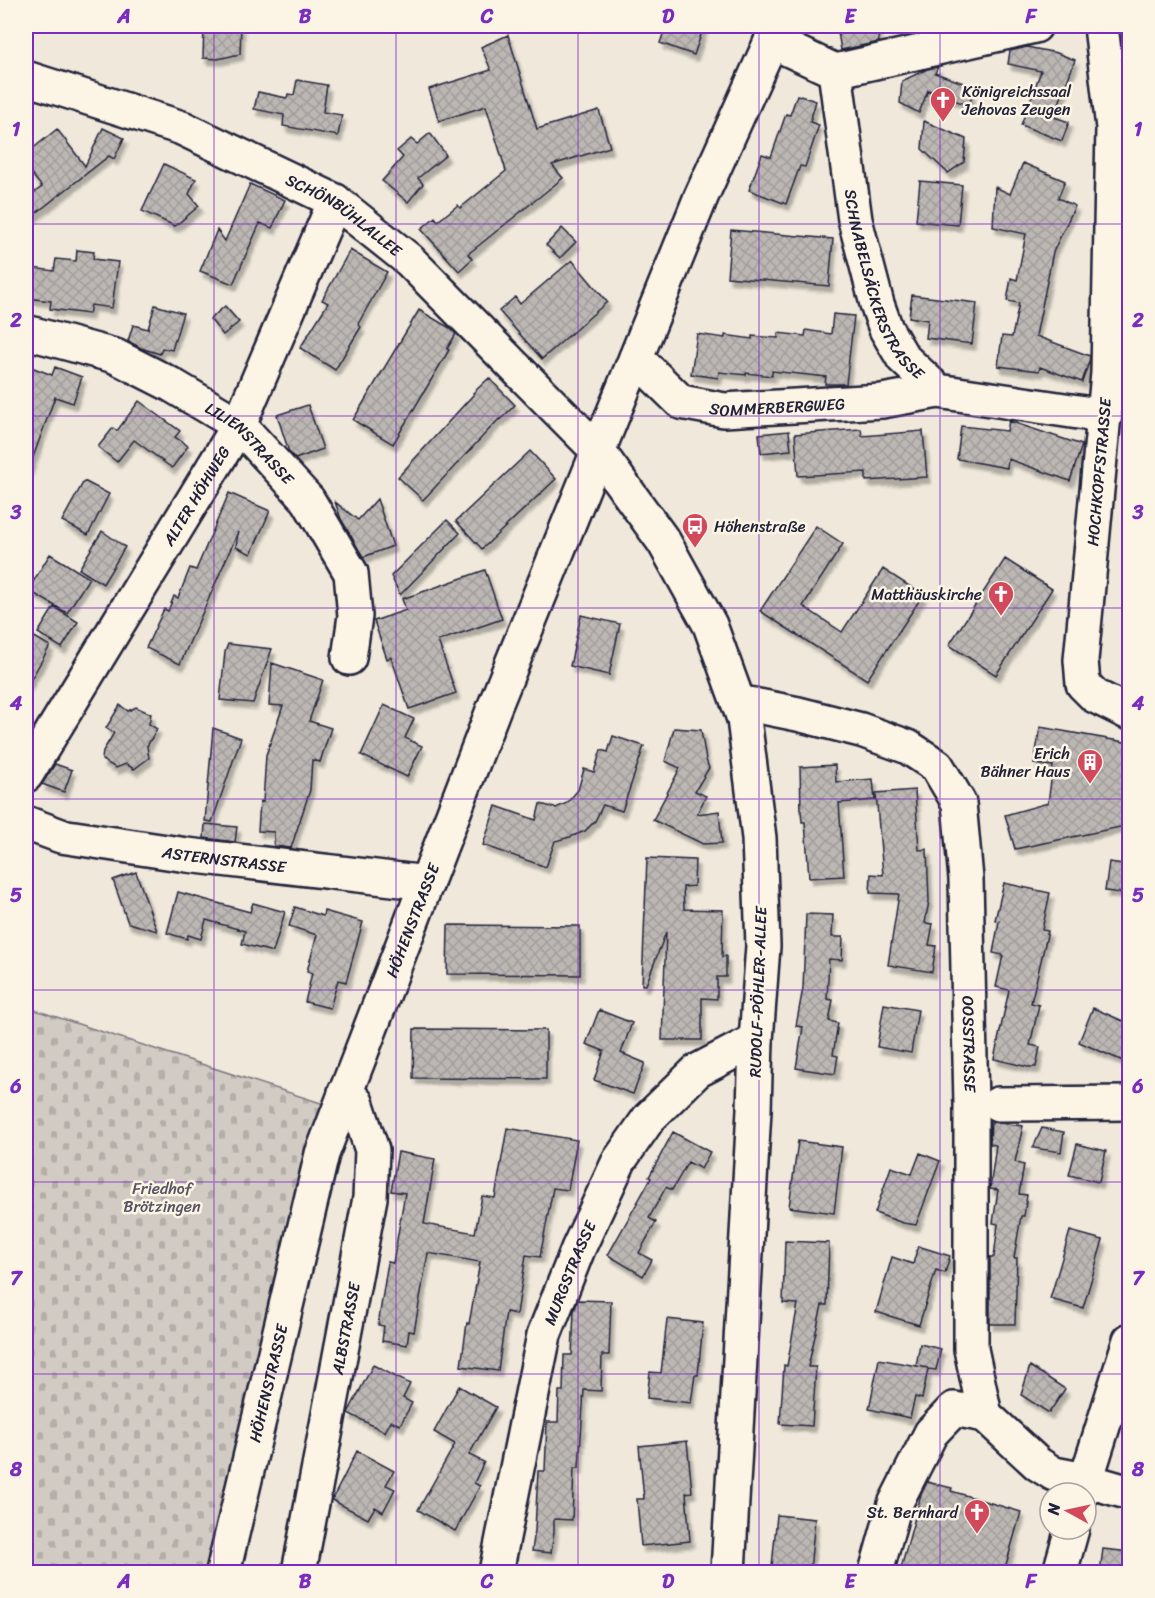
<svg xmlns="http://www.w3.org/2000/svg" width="1155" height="1598" viewBox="0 0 1155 1598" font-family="Sriracha,sans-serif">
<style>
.cemetery{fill:url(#cemetery-stones);stroke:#7a767f;stroke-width:1.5}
.building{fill:url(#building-cross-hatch);stroke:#22223b;stroke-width:1.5;filter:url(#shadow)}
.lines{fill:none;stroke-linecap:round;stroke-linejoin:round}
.minor-casing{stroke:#22223b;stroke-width:38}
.minor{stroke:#fcf5e5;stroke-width:33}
.grid{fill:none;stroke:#7b2cbf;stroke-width:1.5;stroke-opacity:0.55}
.labels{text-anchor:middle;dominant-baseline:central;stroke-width:5;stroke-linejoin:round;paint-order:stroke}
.poi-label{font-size:16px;fill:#22223b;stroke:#fcf5e5;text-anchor:end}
.street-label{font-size:16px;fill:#22223b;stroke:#fcf5e5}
.park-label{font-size:16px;fill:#575564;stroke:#fcf5e5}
.neatline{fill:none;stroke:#7b2cbf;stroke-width:2}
.grid-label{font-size:20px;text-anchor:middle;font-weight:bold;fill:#7b2cbf}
</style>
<defs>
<pattern id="cemetery-stones" width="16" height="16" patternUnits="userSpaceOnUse" patternTransform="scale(1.5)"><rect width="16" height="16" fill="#d1cbc3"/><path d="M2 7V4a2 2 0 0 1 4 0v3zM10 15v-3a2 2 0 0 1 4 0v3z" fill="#b3aea8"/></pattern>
<pattern id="building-cross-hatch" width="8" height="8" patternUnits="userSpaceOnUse" patternTransform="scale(1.5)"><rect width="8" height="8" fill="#bcb7b3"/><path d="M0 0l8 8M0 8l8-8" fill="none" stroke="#a19d9b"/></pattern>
<filter id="shadow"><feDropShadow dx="3.5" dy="6" stdDeviation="1.5" flood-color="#0004"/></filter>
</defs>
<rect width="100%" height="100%" fill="#efe8db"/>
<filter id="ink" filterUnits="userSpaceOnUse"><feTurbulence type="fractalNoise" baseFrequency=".0167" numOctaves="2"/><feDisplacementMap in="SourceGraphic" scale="12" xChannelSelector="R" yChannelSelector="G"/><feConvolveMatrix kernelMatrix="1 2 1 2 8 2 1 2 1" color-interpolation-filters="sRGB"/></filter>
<g filter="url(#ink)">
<path class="cemetery" d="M26,1007L324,1104L214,1572H26Z"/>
<path class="building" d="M204,26H241L240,54L218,59L203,58Z
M666,26H704L694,55L660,43Z
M837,26H877L879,42L841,50Z
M508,35L537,129L599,110L610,147L552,165L563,178L468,254L472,259L459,271L421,229L435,217L438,221L458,205L460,208L506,171L486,106L439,121L429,89L491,70L481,47Z
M1027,47L1057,53L1075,60L1054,117L1069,122L1062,141L1021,125L1041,71L1008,64L1010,51Z
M938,67L935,73L972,86L970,106L928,90L919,113L900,103L902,81L927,69Z
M297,80L327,85L323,112L342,115L338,136L283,126L284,115L254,109L258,92L287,98L288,94L294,95Z
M797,95L816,101L810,122L819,125L805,167L800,166L786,204L749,190L762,154L771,157L786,114L790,115Z
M924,121L966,139L964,162L948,173L922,149Z
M103,128L124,138L114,159L109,156L26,221V198L42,187L26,167V154L57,129L85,166Z
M430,133L446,155L418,178L423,184L408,202L382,181L403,157L397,151L411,139L417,144Z
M1023,163L1065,181L1058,198L1075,206L1053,252L1036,336L1090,356L1089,362L1082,382L1040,367L1039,371L998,366L1002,336L1012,337L1019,303L1007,301L1011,278L1017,280L1026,234L993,227L995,187L1010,194Z
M164,164L196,179L189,194L199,206L175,226L142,211Z
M920,181L962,185L958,225L916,221Z
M250,184L285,200L272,228L260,223L233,284L200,271L217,230L225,241Z
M562,228L576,242L560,258L546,245Z
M731,230L833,239L829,286L727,277Z
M77,250L94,252L93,259L118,262L112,308L91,305L89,314L50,309L51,301L26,298V267L54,271L56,259L76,261Z
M350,250L387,272L358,324L361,327L335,370L300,348L328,303L322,300Z
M572,260L607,302L542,359L499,311L515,297L520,304Z
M912,295L977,303L972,344L926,338L928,320L909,317Z
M155,305L183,313L172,350L162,348L160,354L141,348L128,341L133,325L148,329Z
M225,306L239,322L223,335L210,319Z
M419,310L450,328L456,334L447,349L449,350L393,444L353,420Z
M833,314L854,316L846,384H825L826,377L772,371V376L746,373V375L719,372L718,378L691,374L697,334L725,338V335L752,339V336L778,338V333L805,336L806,330L831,334Z
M26,365L52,375L55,367L82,377L73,403L55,397L28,471H26Z
M489,378L515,405L500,420L499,419L423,500L398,477L474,394L473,393Z
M139,401L180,431L175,437L188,446L172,468L134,440L117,462L98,447L113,428L117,431Z
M308,405L323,449L295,459L289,452L277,415Z
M1009,421L1082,445L1070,481L1008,459L1007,468L957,459L961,426L1007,431Z
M861,429L862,436L923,431L927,477L866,481V472L798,476L795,434Z
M789,431L791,450L761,453L759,434Z
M530,451L556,479L482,549L456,521Z
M84,481L109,494L88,535L62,521Z
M229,493L270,511L251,554L236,547L238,532L180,664L146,648L164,609L168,611L174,596L178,598L190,568L196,570Z
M377,499L393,546L363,557L341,519L335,502L358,520Z
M447,520L460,533L400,595L391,576Z
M816,526L843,544L803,606L842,632L883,569L923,595L867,680L760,611Z
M102,531L125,547L103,584L79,569Z
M50,554L89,578L67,613L28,590Z
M1005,559L1052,589L996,675L949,645Z
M485,570L502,619L438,641L456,693L409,709L391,657L387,659L374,621L406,610L402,599Z
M54,607L78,622L62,648L38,633Z
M581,615L620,624L609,675L570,666Z
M26,632L50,646L26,688Z
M228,644L272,649L253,703L220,700L225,652Z
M272,663L323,680L309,721L331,728L320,762L312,760L310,790L291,848L274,846V832L258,831L260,801L263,802L266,755L283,706L269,705Z
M120,705L128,711L136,707L151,714L149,724L157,729L147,746L149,758L134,769L126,764L116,768L102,760L103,751L114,733L106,728Z
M384,705L414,719L405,738L422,746L407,777L361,755Z
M1040,727L1130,743V825L1015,849L1005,815L1048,803L1053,766L1034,764Z
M213,728L241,738L212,822L205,821Z
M674,728L701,730L706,760L709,768L695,791L706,796L697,814L719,811L722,843L703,844L653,820L680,768L665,761Z
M613,736L644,746L622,811L603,805L595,821L585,831L570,837L555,841L546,867L483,845L496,806L536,820L540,804L556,808L567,803L578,790L584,769L594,772L601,750L608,752Z
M55,764L72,770L64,792L42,784Z
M835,765L836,782L873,779L875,800L839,803L844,876L809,878L805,822H802L801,811L800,767Z
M915,790L919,850L927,849L929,901L925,923L933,924L929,945L936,946L932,972L888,965L899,894L870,893L871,874L883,875L876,793Z
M205,824L237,827L235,842L204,838Z
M647,858L695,860L694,886L683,887L684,909L723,910L722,957L726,956V977H717V999L702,998V1040H662L666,932L646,985H642Z
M1109,862L1130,865V894L1105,891Z
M136,872L157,931L128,923L113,880Z
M1004,883L1050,893L1042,930L1048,931L1031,1003L1039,1005L1030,1045L1040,1047L1036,1067H1028L994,1059L1009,990L996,987L1003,955L993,953L999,921L995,920Z
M178,892L250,912L253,903L285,912L273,952L242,944L245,931L206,920L201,939L188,935L187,939L167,933Z
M295,907L323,916L324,911L363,922L346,982L338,980L330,1008L305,1002L312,973L307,971L317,935L289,926Z
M806,914L833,915L832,937H843L842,960L829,959L827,999L833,1000L829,1021L838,1023L833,1055L838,1056L835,1074L796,1068L803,1027L796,1026L803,988Z
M448,925L580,926V975L447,974Z
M884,1004L918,1010L911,1053L877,1047Z
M1093,1008L1130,1024V1064L1079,1042Z
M599,1010L632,1023L621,1053L645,1063L633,1094L594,1080L604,1051L586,1044Z
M414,1029L546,1030V1079L413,1078Z
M991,1122L1023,1126L1015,1162L1024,1165L1019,1194L1027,1195L1024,1216H1021L1014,1258H1017L1015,1324H990V1257H994L998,1224L993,1223L998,1190L990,1189L996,1145L990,1144Z
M507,1128L577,1140L568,1190L553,1188L540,1257L526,1255L517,1314L506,1312L498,1371L461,1366L467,1323L469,1324L480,1262L428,1253L414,1332L409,1331L407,1345L382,1341L384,1326L378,1325L388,1262L393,1263L405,1193L391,1191L398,1152L435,1159L424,1224L475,1233L482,1196L495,1198Z
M1042,1128L1064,1132L1061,1152L1033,1148Z
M673,1132L710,1152L701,1169L688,1162L672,1190L666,1187L649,1218L656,1222L639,1253L652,1260L643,1276L608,1255L651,1178L649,1177Z
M798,1141L842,1147L834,1213L789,1207Z
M1077,1144L1106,1151L1099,1182L1069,1175Z
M920,1153L940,1161L916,1225L903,1223L875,1213L891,1167L912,1174Z
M1070,1231L1103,1240L1083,1308L1050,1299Z
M785,1241L829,1243L827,1305H822L808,1367H816L812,1426L780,1424L784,1365L787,1366L798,1304L783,1303Z
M918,1246L950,1256L945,1273L936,1270L919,1325L876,1312L892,1257L913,1264Z
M578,1300L611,1301L609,1355H602L601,1391L584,1390L579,1468H574L572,1520L554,1519V1532L551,1553L532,1551L535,1530L538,1471H545L547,1422H558L559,1391H563L564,1355H572L574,1311Z
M667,1319L703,1323L698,1375H695L691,1403L647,1398L650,1372L661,1373Z
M920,1344L941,1349L936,1370L928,1369L922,1399L915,1397L910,1418L869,1409L879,1359L928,1368L916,1366Z
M373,1365L410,1384L403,1398L412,1403L400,1425L391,1421L385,1432L348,1413Z
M1030,1366L1065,1389L1049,1413L1021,1395Z
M459,1386L496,1407L469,1455L484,1462L474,1483L480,1486L455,1531L418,1510L455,1444L434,1432Z
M687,1441L692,1492L686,1493L690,1541L641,1546L637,1499H644L639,1446Z
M357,1451L394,1471L386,1485L395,1489L383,1512L375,1507L368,1519L332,1500Z
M927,1482L952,1488L951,1491L1021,1512L1004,1572H900L921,1495Z
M777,1515L815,1519L810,1570L772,1566Z
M1103,1549L1130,1552V1572H1100Z"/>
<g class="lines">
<g class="minor-casing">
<g id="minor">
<path d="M1101,26L1113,128L1108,373L1081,660L1083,684L1095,696L1127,712H1130"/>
<path id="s1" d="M771,41L835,71L855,220L877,304L886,329L903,358L938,391L1105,416"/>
<path d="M835,71L1035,26"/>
<path id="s2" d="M26,78L182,128L335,201L409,260L598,451L664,542L710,625L744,719L759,838L763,946L756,1040L754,1110L728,1572"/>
<path id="s3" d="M26,332L115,356L170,384L239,425L308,500L351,573L355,616L349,658"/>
<path id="s4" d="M636,358L681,402L724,410L882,401L938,391"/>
<path id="s5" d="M738,702L798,714L861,730L908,747L937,766L959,803L966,879L971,1105V1349L985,1415L1038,1464L1054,1474L1085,1480L1130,1493"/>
<path id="s6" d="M26,775L239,425L335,201"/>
<path id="s7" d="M26,823L61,836L187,855L427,883"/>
<path d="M998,1104L1130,1103"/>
<path d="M1082,1493L1130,1340"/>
<path id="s8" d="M223,1572L322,1154L494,708L701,197L778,26"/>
<path id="s9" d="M299,1572L370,1198L372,1150L356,1102L345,1092"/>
<path id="s10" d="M496,1572L544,1335L578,1249L619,1161L649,1118L697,1071L756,1040"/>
<path d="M876,1572L895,1504L931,1433L954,1409L985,1415"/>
<path d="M1060,1572L1072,1529"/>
</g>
</g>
<use href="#minor" class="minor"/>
</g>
</g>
<path class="grid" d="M214,26V1572M396,26V1572M578,26V1572M759,26V1572M940,26V1572M26,224H1130M26,416H1130M26,608H1130M26,799H1130M26,990H1130M26,1182H1130M26,1374H1130"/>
<defs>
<g id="church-pin" transform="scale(1.35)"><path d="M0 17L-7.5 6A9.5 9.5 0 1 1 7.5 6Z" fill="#d1495b" stroke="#fcf5e5"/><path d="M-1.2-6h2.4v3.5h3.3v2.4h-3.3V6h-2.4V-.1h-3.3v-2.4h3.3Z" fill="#fff"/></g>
<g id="bus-pin" transform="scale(1.35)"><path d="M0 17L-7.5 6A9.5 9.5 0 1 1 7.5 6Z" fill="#d1495b" stroke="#fcf5e5"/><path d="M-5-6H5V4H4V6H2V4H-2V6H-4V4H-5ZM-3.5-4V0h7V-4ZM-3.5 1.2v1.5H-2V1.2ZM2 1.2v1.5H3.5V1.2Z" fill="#fff"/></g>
<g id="building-pin" transform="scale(1.35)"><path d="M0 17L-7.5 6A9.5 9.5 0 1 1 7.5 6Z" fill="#d1495b" stroke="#fcf5e5"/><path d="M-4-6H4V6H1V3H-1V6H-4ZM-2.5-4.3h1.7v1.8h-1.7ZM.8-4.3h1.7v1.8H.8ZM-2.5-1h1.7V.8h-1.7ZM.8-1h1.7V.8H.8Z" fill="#fff"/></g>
</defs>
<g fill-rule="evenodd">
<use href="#church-pin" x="943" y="100"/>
<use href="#bus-pin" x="695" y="526"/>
<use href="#church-pin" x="1001" y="594"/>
<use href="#building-pin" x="1090" y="762"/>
<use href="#church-pin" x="977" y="1512"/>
</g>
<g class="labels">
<g class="poi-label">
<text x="962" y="91" text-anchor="start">Königreichssaal<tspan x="962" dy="18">Jehovas Zeugen</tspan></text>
<text x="714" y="526" text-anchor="start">Höhenstraße</text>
<text x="982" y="594">Matthäuskirche</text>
<text x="1070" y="753">Erich<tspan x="1070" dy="18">Bähner Haus</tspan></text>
<text x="958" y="1512">St. Bernhard</text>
</g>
<g class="street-label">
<text stroke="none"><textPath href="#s2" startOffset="348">SCHÖNBÜHLALLEE</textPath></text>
<text stroke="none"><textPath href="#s1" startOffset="292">SCHNABELSÄCKERSTRASSE</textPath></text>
<text stroke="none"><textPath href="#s4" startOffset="160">SOMMERBERGWEG</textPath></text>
<text stroke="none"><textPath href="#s3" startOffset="254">LILIENSTRASSE</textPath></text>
<text transform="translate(1099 472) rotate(-85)">HOCHKOPFSTRASSE</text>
<text stroke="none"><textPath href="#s6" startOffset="327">ALTER HÖHWEG</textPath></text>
<text stroke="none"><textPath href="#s7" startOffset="202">ASTERNSTRASSE</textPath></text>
<text stroke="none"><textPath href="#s8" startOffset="680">HÖHENSTRASSE</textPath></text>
<text transform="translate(758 992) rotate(-88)">RUDOLF-PÖHLER-ALLEE</text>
<text stroke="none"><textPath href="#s5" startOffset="495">OOSSTRASSE</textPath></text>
<text stroke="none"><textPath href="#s10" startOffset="309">MURGSTRASSE</textPath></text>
<text stroke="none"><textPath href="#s9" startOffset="248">ALBSTRASSE</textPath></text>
<text stroke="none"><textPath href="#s8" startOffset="194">HÖHENSTRASSE</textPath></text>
</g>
<g class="park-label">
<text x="162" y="1188">Friedhof<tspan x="162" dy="18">Brötzingen</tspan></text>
</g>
</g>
<rect width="1155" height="1598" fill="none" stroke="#fcf5e5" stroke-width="66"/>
<g transform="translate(1068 1511) rotate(278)"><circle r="28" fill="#fcf5e5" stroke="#a5a1a1" stroke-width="1.5"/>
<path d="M0-4.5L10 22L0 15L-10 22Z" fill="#d1495b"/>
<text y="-9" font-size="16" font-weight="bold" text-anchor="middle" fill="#22223b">N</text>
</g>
<rect x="33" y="33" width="1089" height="1532" class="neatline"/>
<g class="grid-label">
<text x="124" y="23">A</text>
<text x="305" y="23">B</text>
<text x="487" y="23">C</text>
<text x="668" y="23">D</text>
<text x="850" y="23">E</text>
<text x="1031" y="23">F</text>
<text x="16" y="136">1</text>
<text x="1138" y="136">1</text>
<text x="16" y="327">2</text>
<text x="1138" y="327">2</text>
<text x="16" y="519">3</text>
<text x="1138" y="519">3</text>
<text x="16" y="710">4</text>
<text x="1138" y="710">4</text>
<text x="16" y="902">5</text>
<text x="1138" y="902">5</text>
<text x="16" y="1093">6</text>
<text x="1138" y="1093">6</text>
<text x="16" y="1285">7</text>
<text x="1138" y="1285">7</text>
<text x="16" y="1476">8</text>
<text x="1138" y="1476">8</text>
<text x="124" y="1588">A</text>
<text x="305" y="1588">B</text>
<text x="487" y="1588">C</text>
<text x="668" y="1588">D</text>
<text x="850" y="1588">E</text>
<text x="1031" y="1588">F</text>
</g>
</svg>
